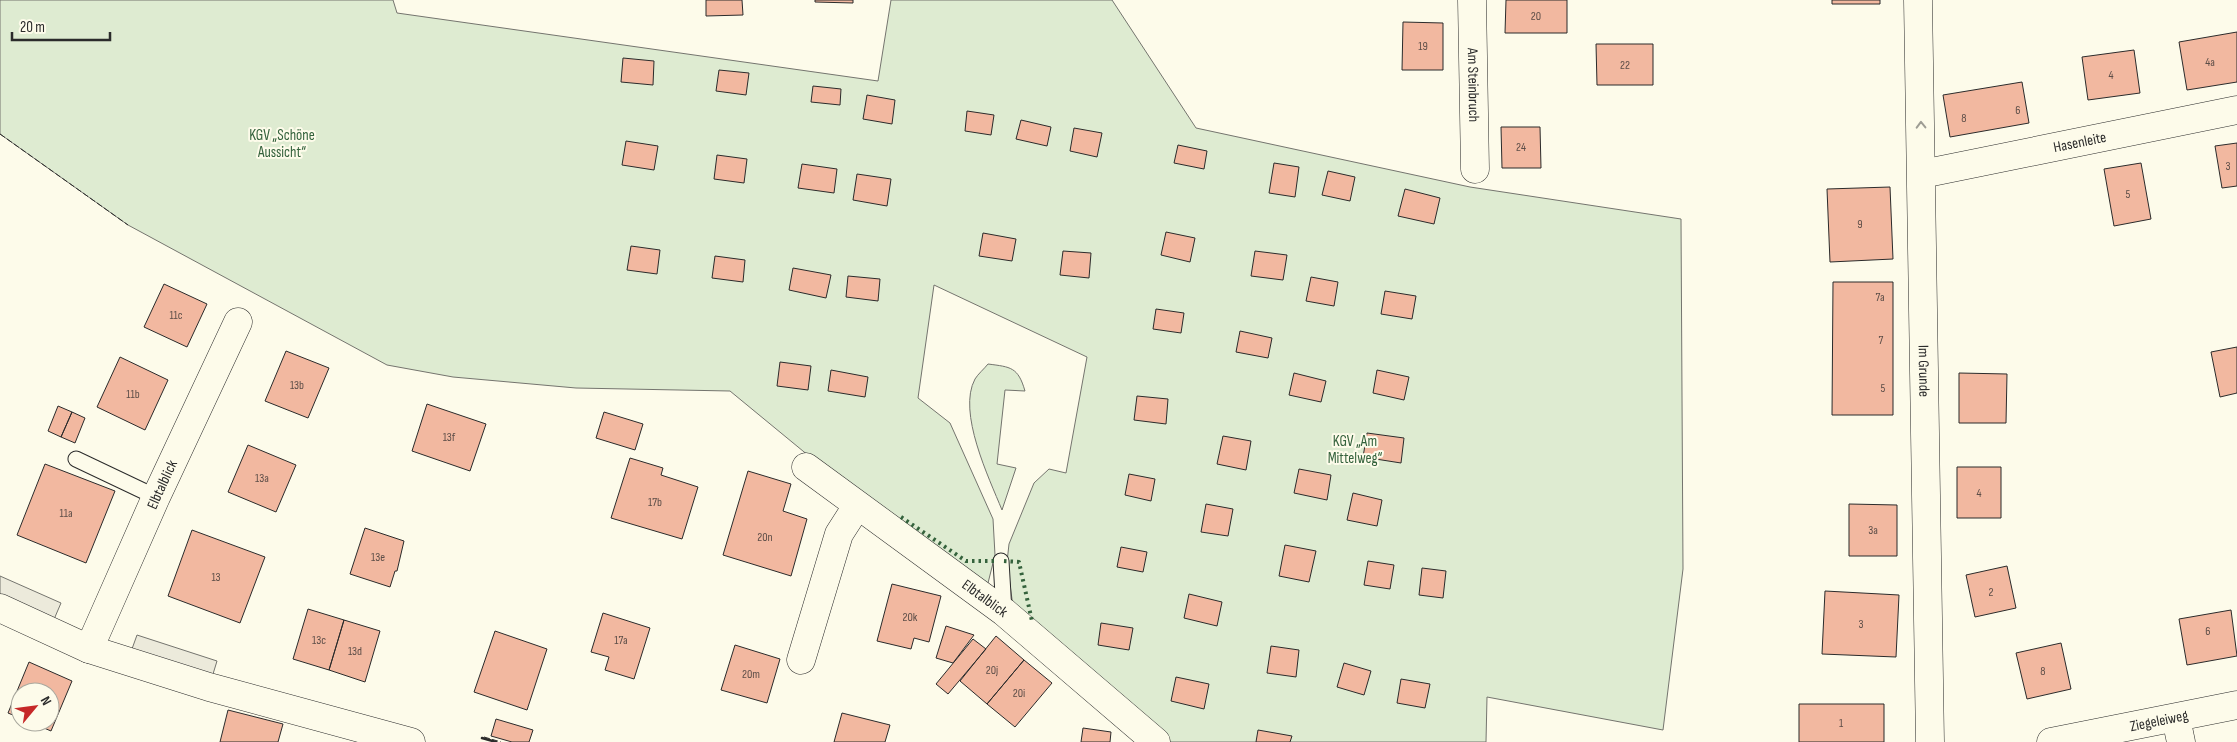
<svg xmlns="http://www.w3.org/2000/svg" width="2237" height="742" viewBox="0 0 2237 742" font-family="'Sofia Sans Condensed',sans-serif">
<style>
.green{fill:#deebd1;stroke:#74746e}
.parking{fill:#eceadb;stroke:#74746e}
.building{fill:#f2b8a0;stroke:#2b2b2b}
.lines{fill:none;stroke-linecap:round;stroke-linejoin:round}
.lane-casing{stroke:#2b2b2b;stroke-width:17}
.street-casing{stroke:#2b2b2b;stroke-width:29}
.secondary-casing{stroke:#2b2b2b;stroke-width:29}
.lane{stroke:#fdfbea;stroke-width:15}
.street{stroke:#fdfbea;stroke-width:28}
.secondary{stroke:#fdfbea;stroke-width:28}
.hedge{stroke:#34623c;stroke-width:4;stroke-dasharray:2.5 4;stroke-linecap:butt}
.fence{stroke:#2b2b2b;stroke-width:1;stroke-dasharray:6 2.5;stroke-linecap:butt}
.wall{stroke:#2b2b2b;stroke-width:2.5}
.oneway{stroke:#9e9d94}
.labels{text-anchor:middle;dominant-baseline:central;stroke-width:4;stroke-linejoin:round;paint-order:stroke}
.number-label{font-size:12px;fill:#5d4e48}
.street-label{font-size:15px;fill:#2b2b2b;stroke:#fdfbea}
.park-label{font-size:15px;fill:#34623c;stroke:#fdfbea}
</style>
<rect width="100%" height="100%" fill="#fdfbea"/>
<path class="green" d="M0,0H393L397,13L878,81L891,0H1112L1196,128L1470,187L1681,219L1683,569L1663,730L1487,697L1486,742H1166L1014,614L1007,562L1009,544L1034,483L1049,469L1066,473L1087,357L934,285L918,398L950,423L993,519L995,555L986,591L809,456L730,391L576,388L453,377L387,365L128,225L0,134Z
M988,364C1011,367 1018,367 1025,391L1005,390L997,464L1016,468L1002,510C989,478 957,412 975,379C978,374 984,369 988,364Z"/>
<path class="parking" d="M0,576L61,603L49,631L0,608Z
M137,635L217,661L209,687L128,660Z"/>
<path class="building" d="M706,0H742L743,15L706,16Z
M815,0H853V3L815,2Z
M1506,0H1567V33H1505Z
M1832,0H1880V4H1832Z
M1403,22L1443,23V70H1402Z
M2237,32V82L2187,90L2179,42Z
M1596,44H1653V85H1597Z
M2134,50L2140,93L2088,100L2082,57Z
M623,58L654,61L653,85L621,82Z
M719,70L749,73L746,95L716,91Z
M2022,82L2029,123L1950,137L1943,95Z
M813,86L841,89L840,105L811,102Z
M867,95L895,100L892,124L863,119Z
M967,111L994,115L991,135L965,131Z
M1021,120L1051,127L1047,146L1016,139Z
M1501,127H1540L1541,168H1502Z
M1074,128L1102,133L1097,157L1070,151Z
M626,141L658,146L654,170L622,165Z
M2237,143V186L2222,188L2215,146Z
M1178,145L1207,151L1204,169L1174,163Z
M717,155L747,159L744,183L714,179Z
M1274,163L1299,167L1295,197L1269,193Z
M2141,163L2151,219L2114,226L2104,169Z
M802,164L837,169L834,193L798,188Z
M1328,171L1355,177L1350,201L1322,195Z
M857,174L891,179L887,206L853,200Z
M1890,187L1893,259L1830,262L1827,189Z
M1405,189L1440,198L1434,224L1398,216Z
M1166,232L1195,238L1190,262L1161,255Z
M983,233L1016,239L1012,261L979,256Z
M631,246L660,250L657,274L627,270Z
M1063,251L1091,253L1089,278L1060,275Z
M1255,251L1287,255L1283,280L1251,276Z
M715,256L745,260L743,282L712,278Z
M793,268L831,275L826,298L789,290Z
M848,276L880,279L878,301L846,297Z
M1311,277L1338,282L1334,306L1306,301Z
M1833,282H1893V415H1832Z
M164,284L207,304L187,347L144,327Z
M1385,291L1416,296L1412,319L1381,314Z
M1156,309L1184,313L1181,333L1153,329Z
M1240,331L1272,338L1268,358L1236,352Z
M2237,347V393L2220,397L2211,352Z
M286,351L329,368L308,418L265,401Z
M120,357L168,380L145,430L97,407Z
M780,362L811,366L808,390L777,386Z
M831,370L868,377L865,397L828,391Z
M1377,370L1409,377L1404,400L1373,393Z
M1294,373L1326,381L1321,402L1289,395Z
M1959,373L2007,374L2006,423H1959Z
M1137,396L1168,399L1166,424L1134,420Z
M427,404L486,424L470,471L412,451Z
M58,406L72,412L61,437L48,431Z
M72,412L85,418L75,443L61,437Z
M604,412L643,424L635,450L596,438Z
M1367,433L1404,438L1401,463L1363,457Z
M1223,436L1251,441L1246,470L1217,464Z
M248,445L296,465L276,512L228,492Z
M630,458L663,468L661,475L698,487L682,539L611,518Z
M45,464L115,491L86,563L17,535Z
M1957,467H2001V518H1957Z
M1299,469L1331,475L1327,500L1294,493Z
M748,471L791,484L783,511L807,519L791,576L723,555Z
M1129,474L1155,479L1151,501L1125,495Z
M1353,493L1382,500L1377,526L1347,520Z
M1206,504L1233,509L1228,536L1201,532Z
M1849,504L1897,505V556H1849Z
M365,528L404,541L397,571H395L390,587L350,574Z
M192,530L265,557L240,623L168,596Z
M1285,545L1316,551L1309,582L1279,576Z
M1121,547L1147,552L1143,572L1117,567Z
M1368,561L1394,565L1390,589L1364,585Z
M2007,566L2016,608L1975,617L1966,575Z
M1422,568L1446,571L1443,598L1419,595Z
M892,584L941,596L929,642L914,638L911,649L877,641Z
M1825,591L1899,595L1896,657L1822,654Z
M1189,594L1222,602L1217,626L1184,618Z
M308,609L344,620L329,670L293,659Z
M2231,610L2237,656L2187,665L2179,619Z
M603,613L650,628L634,679L605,670L609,657L591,652Z
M344,620L380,631L365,682L329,670Z
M1101,623L1133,628L1129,650L1098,645Z
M946,626L974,635L953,663L936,658Z
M495,631L547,649L527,710L474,692Z
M996,636L1024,660L987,704L960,681Z
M973,639L986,649L948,694L936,684Z
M2061,643L2071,689L2027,699L2016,653Z
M735,645L780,659L767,703L721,690Z
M1271,646L1299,650L1296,677L1267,673Z
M1024,660L1052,683L1015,727L987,704Z
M29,662L72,681L51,731L30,722H50V692H20V718L8,713Z
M1344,663L1371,671L1364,695L1337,687Z
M1176,677L1209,684L1204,709L1171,701Z
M1401,679L1430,684L1425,708L1397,703Z
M1799,704H1884V742H1799Z
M228,710L283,724L278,742H220Z
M842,713L890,725L885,742H834Z
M496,719L533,730L529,742H512L491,736Z
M1083,728L1111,732L1110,742H1081Z
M1258,730L1292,736L1290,742H1256Z"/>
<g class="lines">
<g class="lane-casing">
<path id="lane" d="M76,459L156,497
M1001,561L1004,612"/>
</g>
<g class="street-casing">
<g id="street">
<path id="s1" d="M1472,0L1475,169"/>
<path id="s2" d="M1918,0L1930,742"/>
<path id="s3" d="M1922,174L2237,110"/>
<path id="s4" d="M806,467L1004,612L1156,742"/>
<path id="s5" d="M89,649L156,497L238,322"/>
<path d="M801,660L839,534L857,506"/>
<path d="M2176,718L2181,742"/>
<path id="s6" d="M2051,742L2237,705"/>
</g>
</g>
<g class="secondary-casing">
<path id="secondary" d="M0,608L89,649L209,687L411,742"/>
</g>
<use href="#lane" class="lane"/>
<use href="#street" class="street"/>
<use href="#secondary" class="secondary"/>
<path class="hedge" d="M901,517L966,561H997
M1004,561L1019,562L1032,621"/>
<path class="fence" d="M0,134L128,225
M484,737L501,742"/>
<path class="wall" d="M482,738L496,742"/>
</g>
<defs><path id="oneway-chevron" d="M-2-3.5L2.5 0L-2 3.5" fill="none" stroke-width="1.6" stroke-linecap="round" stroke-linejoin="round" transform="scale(1.25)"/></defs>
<use class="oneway" href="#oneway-chevron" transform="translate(1921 125) rotate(-91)"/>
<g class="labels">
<g class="number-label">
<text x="1536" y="16">20</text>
<text x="1423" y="46">19</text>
<text x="2210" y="62">4a</text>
<text x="1625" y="65">22</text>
<text x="2111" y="75">4</text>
<text x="2018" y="110">6</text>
<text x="1964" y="118">8</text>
<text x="1521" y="147">24</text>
<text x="2228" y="166">3</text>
<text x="2128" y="194">5</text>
<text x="1860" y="224">9</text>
<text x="1880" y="297">7a</text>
<text x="176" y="315">11c</text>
<text x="1881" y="340">7</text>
<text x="297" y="385">13b</text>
<text x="1883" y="388">5</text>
<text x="133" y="394">11b</text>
<text x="449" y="437">13f</text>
<text x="262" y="478">13a</text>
<text x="1979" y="493">4</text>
<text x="655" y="502">17b</text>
<text x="66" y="513">11a</text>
<text x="1873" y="530">3a</text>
<text x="765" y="537">20n</text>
<text x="378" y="557">13e</text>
<text x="216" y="577">13</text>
<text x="1991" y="592">2</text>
<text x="910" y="617">20k</text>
<text x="1861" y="624">3</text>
<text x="2208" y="631">6</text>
<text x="319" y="640">13c</text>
<text x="621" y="640">17a</text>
<text x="355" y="651">13d</text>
<text x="992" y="670">20j</text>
<text x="2043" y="671">8</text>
<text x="751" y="674">20m</text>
<text x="1019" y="693">20i</text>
<text x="1841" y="723">1</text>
</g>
<g class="street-label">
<text stroke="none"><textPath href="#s1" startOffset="85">Am Steinbruch</textPath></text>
<text stroke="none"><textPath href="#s3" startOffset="161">Hasenleite</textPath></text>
<text stroke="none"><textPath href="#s2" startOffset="371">Im Grunde</textPath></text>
<text stroke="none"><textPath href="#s5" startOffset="180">Elbtalblick</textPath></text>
<text stroke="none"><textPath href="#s4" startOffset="222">Elbtalblick</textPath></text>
<text stroke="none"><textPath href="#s6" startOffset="110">Ziegeleiweg</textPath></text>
</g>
<g class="park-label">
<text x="282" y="135">KGV „Schöne<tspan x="282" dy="17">Aussicht“</tspan></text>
<text x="1355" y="441">KGV „Am<tspan x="1355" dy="17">Mittelweg“</tspan></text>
</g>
</g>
<g transform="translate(35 707) rotate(61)"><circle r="24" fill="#fdfbea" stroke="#a9a89e"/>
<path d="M0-4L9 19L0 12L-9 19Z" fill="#c62828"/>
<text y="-8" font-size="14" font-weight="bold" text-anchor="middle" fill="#2b2b2b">N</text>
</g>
<path d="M12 32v8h98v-8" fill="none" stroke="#2b2b2b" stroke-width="2.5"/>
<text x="20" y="32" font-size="15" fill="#2b2b2b" stroke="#fdfbea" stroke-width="4" paint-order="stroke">20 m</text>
</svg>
